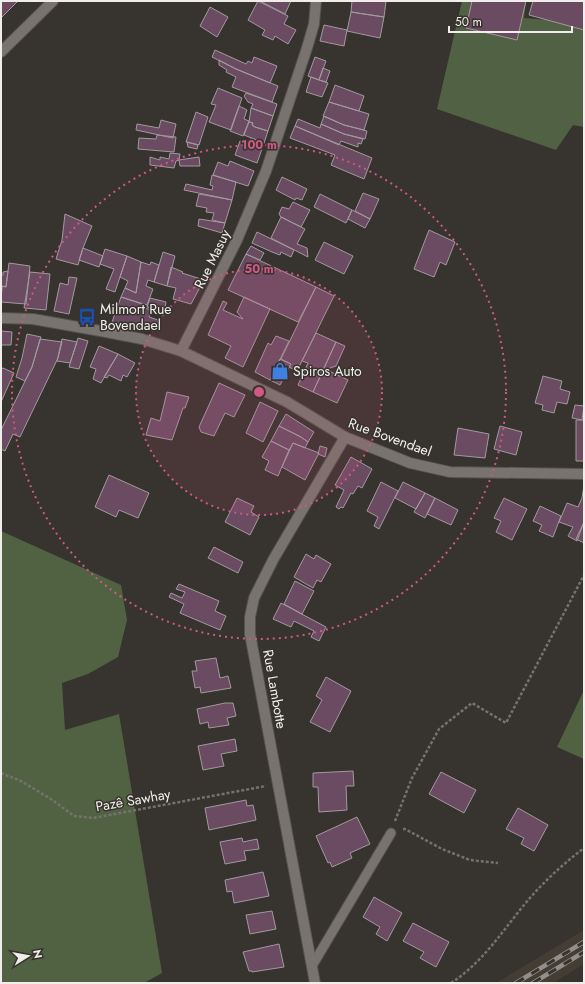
<svg xmlns="http://www.w3.org/2000/svg" width="585" height="984" viewBox="0 0 585 984" font-family="Jost,sans-serif">
<style>
.built{fill:#443d33}
.green{fill:#516143}
.forest{fill:#516242}
.building{fill:#6b4b61;stroke:#a19a9e}
.lines{fill:none;stroke-linecap:round;stroke-linejoin:round}
.lane-casing{stroke:#55524e;stroke-width:11}
.street-casing{stroke:#55524e;stroke-width:12}
.secondary-casing{stroke:#55524e;stroke-width:12}
.path{stroke:#75726d;stroke-width:2.5;stroke-dasharray:3 2;stroke-linecap:butt}
.lane{stroke:#78736e;stroke-width:9}
.street{stroke:#78736e;stroke-width:10}
.secondary{stroke:#78736e;stroke-width:10}
.rail-casing{stroke:#928e8a;stroke-width:4.5}
.rail{stroke:#37332e;stroke-width:3;stroke-dasharray:9;stroke-linecap:butt}
.ring{fill:none;stroke:#d05886;stroke-width:2;stroke-dasharray:2 4}
.labels{text-anchor:middle;dominant-baseline:central;stroke-width:3;stroke-linejoin:round;paint-order:stroke}
.street-label{font-size:14px;fill:#f0edea;stroke:#37332e}
.poi-label{font-size:14px;fill:#f0edea;stroke:#37332e;text-anchor:start}
.centre{fill:#d05886;stroke:#37332e;stroke-width:2}
.ring-label{font-size:12px;text-anchor:middle;font-weight:bold;fill:#d05886;stroke:#37332e;stroke-width:3;stroke-linejoin:round;paint-order:stroke}
</style>
<rect width="100%" height="100%" fill="#37332e"/>
<path class="built" d="M584,930V964L553,983H496Z"/>
<path class="green" d="M462,1H526L524,18L584,23V127L573,125L556,150L437,109Z"/>
<path class="forest" d="M1,531L121,585L127,620L118,657L88,674L62,683L65,730L119,714L162,973L144,983H1Z
M584,690V759L557,747Z"/>
<path class="building" d="M1,1H18L1,18Z
M258,1L288,16L284,24L296,30L288,44L275,36L273,40L262,35L265,30L248,20Z
M260,1H291L285,14Z
M352,1H386L384,17L351,12Z
M472,1H526L517,40L466,28Z
M533,1H584V30L529,15Z
M210,7L228,17L217,37L200,26Z
M351,12L384,17L380,38L347,31Z
M324,25L347,30L344,46L320,41Z
M215,50L246,64L248,61L252,63L254,57L277,66L270,83L236,69L212,57Z
M315,57L326,61L319,80L308,76Z
M219,60L236,69L278,86L272,102L232,87L236,77L226,72L227,70L219,65Z
M323,68L330,71L326,82L319,80Z
M311,77L328,83L322,97L306,92Z
M335,85L364,96L359,111L329,102Z
M218,88L242,98L231,130L209,122L216,105L211,104Z
M246,93L277,104L273,116L251,108L253,104L248,102L244,96Z
M329,102L369,114L364,130L344,125L323,116Z
M239,106L247,110L244,119L249,121L243,136L230,131Z
M251,108L273,116L268,131L255,127L252,125L253,123L249,122Z
M196,112L208,117L199,145L186,142Z
M324,116L344,125L367,131L365,139L344,134L321,124Z
M298,119L320,128L321,124L344,134L363,139L361,144L358,143V147L341,141L339,145L295,126Z
M161,120L176,124L173,138L136,130L137,124L159,128Z
M249,122L253,123L252,125L255,127L268,131L264,143L244,135Z
M295,126L372,158L364,179L331,165L335,155L290,138Z
M157,135L176,137L174,152L138,149L139,138L156,139Z
M251,138L264,143L257,163L235,155L240,141L249,144Z
M187,142L198,145L197,149L188,147Z
M170,153L180,154L179,160L176,161L174,168L150,165V157L160,160V157L169,159Z
M199,157L200,166H180L179,160Z
M230,161L254,171L248,186L213,175L218,162L228,166Z
M212,175L236,182L232,200L184,190L186,184L212,190L213,186L210,185Z
M282,177L307,189L302,200L296,198L295,200L276,190Z
M363,193L379,199L370,219L355,211Z
M199,194L232,200L225,223L212,220L214,213L206,212L207,208L196,206Z
M320,194L352,210L346,223L314,207Z
M293,202L310,210L301,227L281,217L279,214L282,207L289,209Z
M352,210L370,219L365,228L348,219Z
M65,214L92,226L83,248L78,265L56,259L62,240Z
M281,217L305,229L297,244L307,248L308,257L271,238Z
M199,219L225,223L222,233L198,226Z
M429,230L455,242L446,265L440,262L434,277L414,269Z
M257,232L294,250L291,257L281,252L280,255L272,252L252,243Z
M324,242L353,256L344,274L315,260Z
M251,246L264,253L260,260L246,254Z
M83,248L103,256L99,267L79,260Z
M105,249L127,256L115,292L106,289L114,269L100,264Z
M163,252L175,256L167,286L154,282Z
M246,254L316,287L298,322L228,290Z
M127,256L141,262L136,293L125,288L128,281L120,277Z
M141,262L150,265L151,262L159,265L154,282L148,280L146,286L153,289L147,305L121,297L125,288L136,293Z
M9,263L30,266L26,304L1,302L2,286L6,287Z
M171,267L183,272L182,273L204,280L191,304L173,299L176,288L167,286Z
M8,271L6,287L2,286L1,298V275H3V272Z
M30,272L50,274L46,310L24,308Z
M69,277L77,278L69,314L54,311L60,283L68,285Z
M316,287L334,296L297,371L289,367L291,364L281,359Z
M121,297L142,304L141,307L152,310L149,317L158,320L156,330L112,322Z
M244,297L270,309L243,367L225,358L231,346L208,335L223,301L227,303L223,310L243,319L237,312Z
M150,298L166,302L164,313L147,307Z
M1,331L12,332L11,345H1Z
M316,333L336,342L313,392L298,385L308,363L302,361Z
M27,334L41,337L32,367L25,381L16,377L22,358Z
M276,336L289,341L270,380L255,372L268,343L271,345Z
M78,338L88,341L79,369L69,367Z
M40,339L62,342L58,358L20,437L13,434L5,451L1,449V430L32,367Z
M62,339L77,342L70,363L57,361Z
M336,342L345,346L336,366L330,368L329,371L348,380L337,403L313,392Z
M99,346L118,354L101,383L93,379L96,369L90,367Z
M118,354L135,363L127,377L123,375L121,381L109,375L107,378L104,377Z
M280,359L291,364L280,385L270,380Z
M3,368L14,373L1,402V369Z
M543,376L562,381L560,389L570,392L567,404L557,402L554,413L542,410L543,405L535,403Z
M219,383L245,395L234,417L225,413L214,436L201,432L199,427Z
M167,392L189,397L185,408H183L172,440L146,435L151,418L160,421Z
M260,402L278,411L263,442L246,433Z
M575,405L584,406L582,420L572,418Z
M286,414L314,432L308,442L301,437L279,426Z
M576,420H584V461H576Z
M279,426L301,437L308,442L305,448L293,443L289,450L271,441Z
M500,426L522,432L516,455L494,449Z
M458,428L489,434L485,458L454,455Z
M271,441L289,450L278,476L265,470L269,461L262,457Z
M293,443L319,453L305,480L282,467Z
M320,446L327,448L325,457L318,454Z
M351,457L372,469L362,488L358,486L353,494L351,493L343,508L341,507L339,509L336,507L344,490L335,485Z
M109,475L149,493L138,518L119,510L116,517L95,507Z
M381,482L398,491L379,529L374,526L378,517L367,511Z
M403,482L425,493L416,509L395,498Z
M584,485V522L577,541L568,536L573,527L559,522L567,503L578,507L582,498Z
M425,493L435,498L425,518L414,512Z
M237,498L254,506L251,512L259,517L250,535L225,522Z
M435,498L458,510L451,525L427,514Z
M504,498L527,509L512,540L496,532L501,521L494,518Z
M540,506L561,516L553,537L539,531L542,525L533,521Z
M584,522V543L576,539Z
M214,547L243,562L238,573L208,558Z
M306,554L314,559L316,555L331,564L321,582L317,580L313,588L294,577Z
M295,581L314,591L302,614L284,604Z
M179,584L219,601L215,611L226,616L220,630L180,613L184,604L169,597L171,593L182,598L185,592L176,589Z
M281,603L326,627L319,641L311,637L314,631L294,621L291,627L273,619Z
M216,658L220,678L228,676L231,688L201,693L200,687L195,688L192,671H197L195,661Z
M326,677L351,691L330,732L310,722L322,700L316,696Z
M225,703H233L236,716L227,718L229,725L209,728L208,722L200,724L197,709Z
M235,739L237,751L221,754L224,766L203,770L198,746Z
M353,771L354,786H346L347,810L319,812L318,787H313V773Z
M441,772L476,790L464,813L429,794Z
M246,800L247,806L253,805L256,820L209,830L205,808Z
M518,808L548,825L534,851L521,844L524,838L506,829Z
M357,817L370,844L350,853L352,858L332,867L330,862L328,863L316,836Z
M242,838L243,842L257,839L259,849L244,851L246,860L225,864L220,842Z
M263,872L269,896L234,903L232,891L227,892L225,880Z
M374,897L402,913L387,941L376,934L380,927L363,917Z
M272,911L276,929L250,934L246,915Z
M413,923L449,942L436,967L420,958L424,952L403,941Z
M279,944L284,967L252,972V971H249L243,952Z"/>
<g class="lines">
<g class="lane-casing">
<path id="lane" d="M312,966L391,833"/>
</g>
<g class="street-casing">
<path id="street" d="M1,52L53,1
M181,351L237,240L266,171L307,48L314,24L316,1
M315,983L250,634V617L254,598L273,560L345,437"/>
</g>
<g class="secondary-casing">
<path id="secondary" d="M1,318L33,319L106,332L142,339L181,351L287,402L345,437L410,463L450,472L584,474"/>
</g>
<path class="path" d="M1,713V719
M1,773L21,781L51,799L74,816L93,818L266,786
M395,821L412,778L439,729L472,703L506,723L584,575
M403,829H405L442,849L470,860L498,863
M451,983C482,963 501,933 524,905C542,883 562,865 584,848"/>
<use href="#lane" class="lane"/>
<use href="#street" class="street"/>
<use href="#secondary" class="secondary"/>
<g class="rail-casing">
<path id="rail" d="M516,983L584,942
M533,983L584,952"/>
</g>
<use href="#rail" class="rail"/>
</g>
<circle cx="259" cy="392" r="123" fill="#d05886" fill-opacity=".12"/>
<g class="ring">
<circle cx="259" cy="392" r="123"/>
<circle cx="259" cy="392" r="247"/>
</g>
<defs>
<g id="bus-bare" transform="scale(1.38)"><path d="M-5-6H5V4H4V6H2V4H-2V6H-4V4H-5ZM-3.5-4V0h7V-4ZM-3.5 1.2v1.5H-2V1.2ZM2 1.2v1.5H3.5V1.2Z" fill="#1a4fb4" stroke="#37332e" stroke-width="2.5" paint-order="stroke"/></g>
<g id="shop-bare" transform="scale(1.38)"><path d="M-5-2.5h2.3a2.7 3.5 0 0 1 5.4 0H5L5.5 6h-11ZM-1.5-2.5h3a1.5 2.3 0 0 0-3 0Z" fill="#3f7fe0" stroke="#37332e" stroke-width="2.5" paint-order="stroke"/></g>
</defs>
<g fill-rule="evenodd">
<use href="#bus-bare" x="87" y="317"/>
<use href="#shop-bare" x="280" y="371"/>
</g>
<g class="labels">
<g class="street-label">
<text transform="translate(212 259) rotate(-64)">Rue Masuy</text>
<text transform="translate(390 437) rotate(20)">Rue Bovendael</text>
<text transform="translate(275 689) rotate(80)">Rue Lambotte</text>
<text transform="translate(133 800) rotate(-10)">Pazê Sawhay</text>
</g>
<g class="poi-label">
<text x="100" y="309">Milmort Rue<tspan x="100" dy="16">Bovendael</tspan></text>
<text x="293" y="371">Spiros Auto</text>
</g>
</g>
<circle cx="259" cy="392" r="6" class="centre"/>
<g class="ring-label">
<text x="259" y="149">100 m</text>
<text x="259" y="273">50 m</text>
</g>
<rect width="585" height="984" fill="none" stroke="#f0edea" stroke-width="4"/>
<g transform="translate(28 956) rotate(79)" stroke="#37332e" stroke-width="3" paint-order="stroke">
<path d="M0-3L7 15L0 10L-7 15Z" fill="#f0edea"/>
<text y="-6" font-size="11" font-weight="bold" text-anchor="middle" fill="#f0edea">N</text>
</g>
<path d="M449 26v6h123v-6" fill="none" stroke="#f0edea" stroke-width="2"/>
<text x="455" y="26" font-size="12" fill="#f0edea" stroke="#37332e" stroke-width="3" paint-order="stroke">50 m</text>
</svg>
